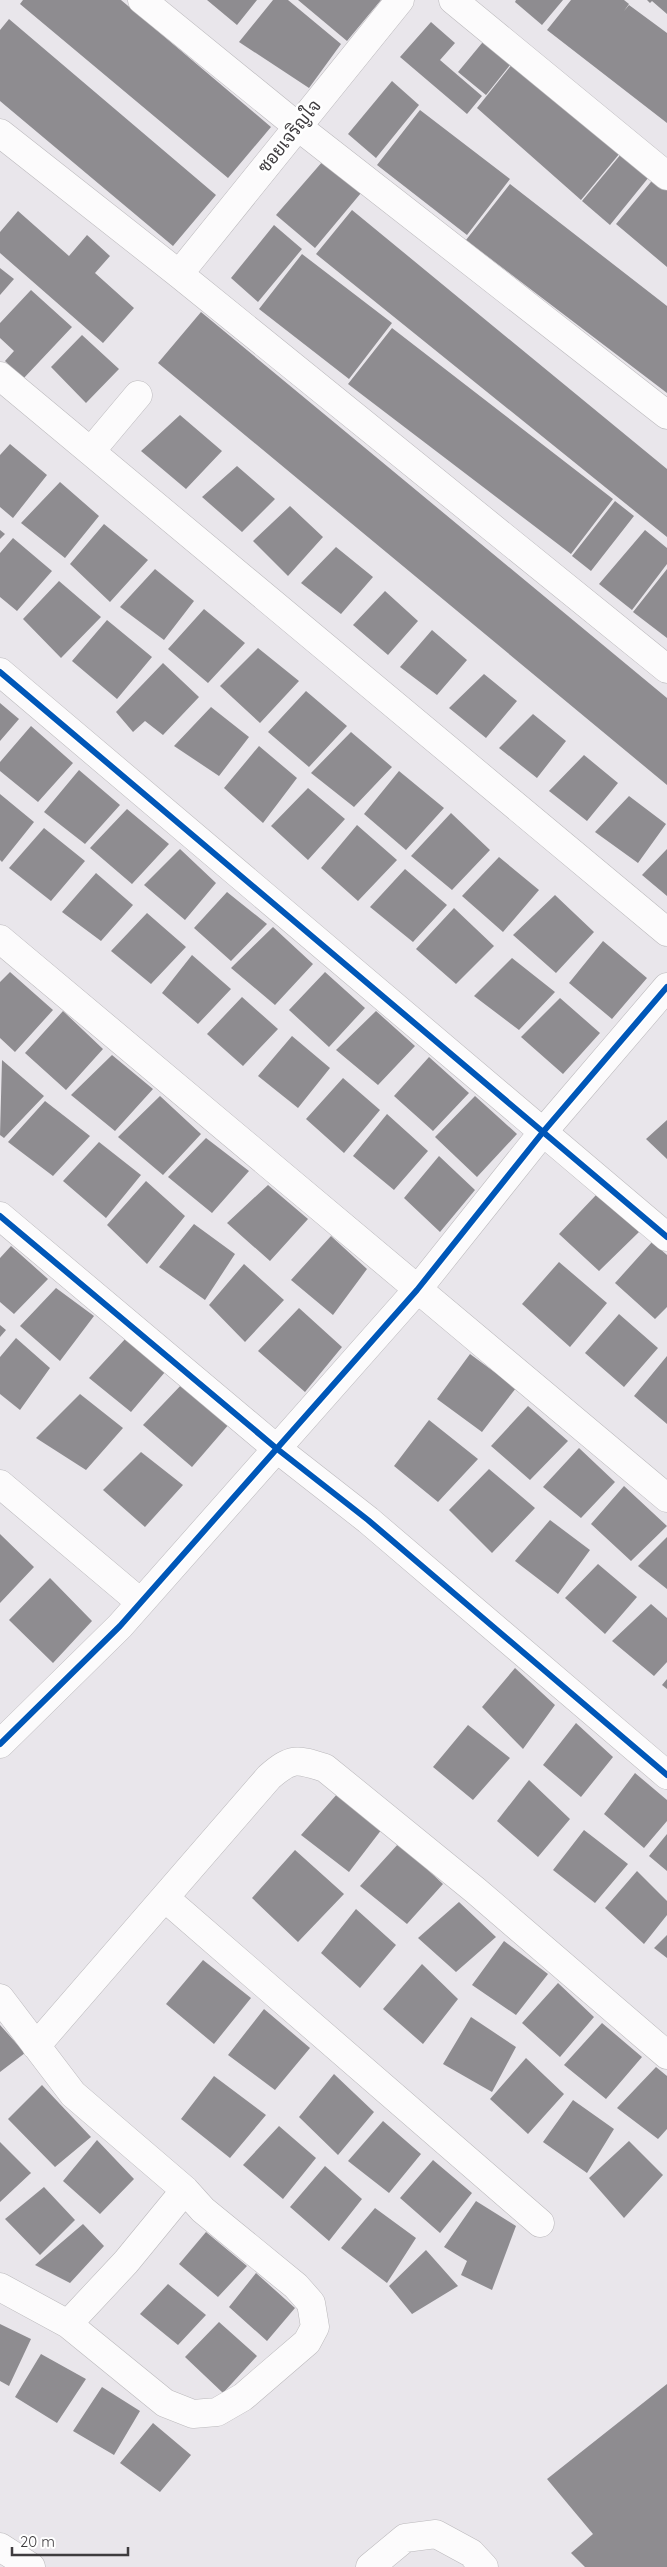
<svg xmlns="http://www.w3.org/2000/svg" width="667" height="2567" viewBox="0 0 667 2567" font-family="Quicksand,Sarabun,sans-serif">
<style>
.building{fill:#8e8c90}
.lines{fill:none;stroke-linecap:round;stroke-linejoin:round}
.street-casing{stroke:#bbb9bc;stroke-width:29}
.street{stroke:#fcfbfc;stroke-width:28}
.cycleway-casing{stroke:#fff;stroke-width:9}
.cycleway{stroke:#0057b8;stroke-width:6}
.labels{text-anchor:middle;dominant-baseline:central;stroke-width:5;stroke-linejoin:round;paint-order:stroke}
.street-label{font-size:18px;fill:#3e3b3e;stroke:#fff}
</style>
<rect width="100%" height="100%" fill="#e9e6eb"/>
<path class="building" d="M23,0H121L271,127L228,178L20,4Z
M207,0H257L237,25Z
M273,0H288L341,44L309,88L239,42Z
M298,0H381L347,41Z
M516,0H563L542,25L515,2Z
M571,0H624L629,4L624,11L629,5L667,33V123L547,30Z
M647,0H667V14L652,1L650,3Z
M9,19L216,195L173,246L0,101V30Z
M431,22L455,43L440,60L482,96L467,114L400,57Z
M487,37L514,60L486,95L458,72Z
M517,58L625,147L581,200L477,108Z
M392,81L419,105L376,158L348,134Z
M420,110L510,179L467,235L377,165Z
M626,148L653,172L610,225L582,201Z
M323,161L361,193L315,248L276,215Z
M660,171L667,177V267L616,224Z
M510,184L667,306V393L466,240Z
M352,210L667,469V537L316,254Z
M18,211L69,256L87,235L110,256L95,273L134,308L103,343L0,253V232Z
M274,225L302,249L258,302L231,278Z
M302,254L392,323L349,379L259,309Z
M0,268L14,279L0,295Z
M31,290L72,327L23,379L5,361L14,351L0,338V323Z
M201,312L667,698V785L158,363Z
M392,328L613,499L571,554L348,384Z
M82,335L119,369L86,403L51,367Z
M180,415L222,451L186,489L141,451Z
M10,444L47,475L13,518L0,507V455Z
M237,466L275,499L242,532L202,497Z
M60,482L99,516L65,558L21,523Z
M615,501L634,516L591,571L572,556Z
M290,506L323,537L288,576L253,541Z
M104,524L148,560L110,602L70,564Z
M0,530L5,534L0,539Z
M645,530L667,548V564L632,610L599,584Z
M13,538L52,571L17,611L0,597V553Z
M336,547L373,577L341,614L301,583Z
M155,569L194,601L164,640L120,607Z
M667,569V638L633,612Z
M59,581L101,617L61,658L23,619Z
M385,591L418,621L388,655L353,625Z
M204,609L245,643L208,683L168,649Z
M107,620L152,657L117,699L72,661Z
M432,630L467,660L437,695L400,667Z
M258,648L299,681L260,723L220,686Z
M163,663L199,697L163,735L145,721L133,732L116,712Z
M484,674L517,701L486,738L449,708Z
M306,691L347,726L309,767L268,732Z
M0,703L19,719L0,741Z
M211,707L249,737L219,776L174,746Z
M533,714L566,741L537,778L499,748Z
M31,726L73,763L38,802L0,771V762Z
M351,732L392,767L354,807L311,773Z
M259,746L297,778L263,823L224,788Z
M584,755L618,783L587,821L549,791Z
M79,770L120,805L85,844L44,812Z
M399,771L444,808L406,850L364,814Z
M308,788L345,819L308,860L271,826Z
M0,794L34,822L2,862L0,860Z
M629,796L666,824L638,863L595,832Z
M127,809L169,844L132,884L90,848Z
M451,813L490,850L452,890L411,856Z
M357,825L397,860L358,901L321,868Z
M44,828L85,861L51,901L9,868Z
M180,849L216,883L185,920L144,885Z
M667,849V896L642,875Z
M499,857L539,890L503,932L462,896Z
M405,869L447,905L413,942L370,907Z
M96,873L133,905L101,941L62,912Z
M227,892L267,924L231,961L194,928Z
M555,895L594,932L556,973L513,935Z
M454,908L494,946L456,984L416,949Z
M147,913L186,947L151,984L111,951Z
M273,927L313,964L275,1005L231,968Z
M603,941L647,978L612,1019L569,983Z
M192,955L231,989L198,1024L162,993Z
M512,958L555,992L519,1030L474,996Z
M10,972L53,1010L15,1052L0,1038V982Z
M325,972L365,1008L329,1047L289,1010Z
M242,997L278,1029L243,1066L207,1034Z
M560,998L600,1033L563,1074L521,1037Z
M63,1011L103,1049L66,1090L25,1053Z
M376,1011L415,1046L378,1085L336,1050Z
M292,1036L330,1068L298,1108L258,1076Z
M112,1055L153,1089L115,1131L71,1095Z
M429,1057L469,1093L433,1131L394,1096Z
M2,1060L44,1096L4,1138L0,1135Z
M343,1078L380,1110L344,1153L306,1119Z
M160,1096L201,1134L163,1175L118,1137Z
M475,1096L517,1134L477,1177L435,1137Z
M45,1101L90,1136L53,1176L8,1142Z
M387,1114L428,1151L394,1190L353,1156Z
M667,1120V1159L646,1139Z
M206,1138L249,1171L212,1213L168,1177Z
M99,1142L141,1175L106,1218L63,1181Z
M439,1156L475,1190L440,1232L404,1198Z
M146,1181L185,1216L147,1264L107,1225Z
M268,1185L308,1219L270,1261L227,1223Z
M597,1194L639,1232L599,1271L559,1234Z
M194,1224L235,1254L205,1300L159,1267Z
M331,1236L367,1269L333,1315L291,1280Z
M652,1242L667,1255V1307L655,1319L615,1283Z
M11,1246L48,1279L14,1314L0,1302V1258Z
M559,1262L607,1303L570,1347L522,1304Z
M244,1264L284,1300L245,1342L209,1305Z
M56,1288L94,1316L60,1361L20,1326Z
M299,1308L342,1347L305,1392L258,1351Z
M619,1314L658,1348L624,1387L585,1353Z
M0,1325L6,1330L0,1337Z
M16,1338L50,1368L20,1410L0,1394V1357Z
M126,1338L165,1372L131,1412L89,1378Z
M470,1354L516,1388L482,1432L437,1399Z
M667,1356V1424L634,1396Z
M183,1383L230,1423L192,1467L143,1425Z
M80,1394L123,1428L86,1470L36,1438Z
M528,1406L568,1441L530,1480L491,1446Z
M429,1420L478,1459L438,1502L394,1466Z
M579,1448L615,1482L581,1518L543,1487Z
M141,1452L183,1485L145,1527L103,1490Z
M489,1469L535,1508L492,1553L449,1510Z
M624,1486L667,1526L631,1561L591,1524Z
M550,1520L590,1550L558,1594L515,1561Z
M0,1534L34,1567L0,1603Z
M667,1537V1589L638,1566Z
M598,1564L637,1597L605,1634L565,1598Z
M50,1578L92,1621L53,1663L9,1620Z
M651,1604L667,1618V1662L654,1676L612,1641Z
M515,1668L555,1705L523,1749L482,1707Z
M667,1679V1689L662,1685Z
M576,1723L613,1757L581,1797L543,1765Z
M468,1725L510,1758L473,1800L433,1767Z
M635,1773L667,1800V1821L644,1848L604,1814Z
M529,1780L570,1819L538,1857L497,1821Z
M338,1793L382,1829L349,1872L301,1835Z
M584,1830L628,1864L595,1903L553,1870Z
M667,1834V1871L649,1856Z
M399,1843L443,1884L407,1924L360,1886Z
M295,1850L344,1894L298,1942L252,1898Z
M637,1871L667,1901V1915L644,1944L605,1908Z
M459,1902L496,1937L456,1972L418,1938Z
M356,1909L396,1945L360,1988L321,1953Z
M667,1935V1958L654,1948Z
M504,1941L548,1974L516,2015L472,1985Z
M203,1960L251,1998L214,2044L166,2004Z
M422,1964L458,1999L423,2044L383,2009Z
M558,1983L594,2017L560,2057L522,2023Z
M264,2009L310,2048L275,2090L228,2055Z
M471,2017L516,2047L492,2092L443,2064Z
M602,2023L642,2057L606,2099L564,2065Z
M0,2025L25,2053L0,2072Z
M526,2058L564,2094L528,2134L490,2099Z
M656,2067L667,2076V2129L658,2139L617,2108Z
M334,2074L374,2112L338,2155L299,2117Z
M214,2076L266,2115L230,2158L181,2119Z
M42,2085L91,2137L55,2167L8,2119Z
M573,2100L614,2129L587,2173L543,2142Z
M383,2121L421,2154L389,2193L348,2161Z
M279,2126L316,2158L283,2199L243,2165Z
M97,2140L134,2179L100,2214L63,2181Z
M629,2141L663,2175L624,2218L589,2178Z
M0,2142L31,2173L0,2202Z
M433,2160L472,2193L440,2233L400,2198Z
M325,2166L362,2199L329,2241L290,2207Z
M44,2187L75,2220L40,2255L5,2219Z
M476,2201L516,2226L492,2290L461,2275L467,2261L444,2247Z
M375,2208L416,2238L387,2283L341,2248Z
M83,2224L104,2246L70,2283L35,2265Z
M206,2232L247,2266L218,2297L179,2264Z
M426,2250L458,2286L412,2314L389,2286Z
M256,2273L295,2308L267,2341L229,2307Z
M168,2284L206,2315L178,2345L140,2314Z
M219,2322L257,2356L223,2393L185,2357Z
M0,2324L31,2339L9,2386L0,2381Z
M41,2354L86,2379L57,2423L15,2397Z
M667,2384V2567H585L571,2553L593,2534L547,2479Z
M102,2387L140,2411L114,2455L73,2431Z
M153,2423L191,2455L160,2492L120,2463Z"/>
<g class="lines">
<g class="street-casing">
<path id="street" d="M142,0L297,126L667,415
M453,0L667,176
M0,133L179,274L667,669
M179,274L400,0
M0,376L667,932
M91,451L138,395
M0,672L667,1237
M0,939L667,1498
M0,1216L276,1448L368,1520L667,1775
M0,1484L140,1602
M0,1744L120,1626L417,1290L543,1132L667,987
M165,1898L540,2223
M0,1998L73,2094L185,2190L203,2210L296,2286L311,2303L315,2327L307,2342L243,2397L217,2412L193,2414L165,2403L68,2324L0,2287
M36,2046L269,1777C292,1757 297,1759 325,1768L475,1890L667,2055
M68,2324L126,2262L185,2190
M0,2547L31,2567
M370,2567L405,2538L436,2534L471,2553L484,2567"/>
</g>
<use href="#street" class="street"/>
<g class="cycleway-casing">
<path id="cycleway" d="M0,672L667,1237
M0,1216L276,1448L368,1520L667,1775
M0,1744L120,1626L417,1290L543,1132L667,987"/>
</g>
<use href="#cycleway" class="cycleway"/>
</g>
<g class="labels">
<g class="street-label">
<text transform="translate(289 136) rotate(-51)">ซอยเจริญใจ</text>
</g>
</g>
<path d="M12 2547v8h116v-8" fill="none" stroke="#3e3b3e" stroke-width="2.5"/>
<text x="20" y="2547" font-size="15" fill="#3e3b3e" stroke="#ffffff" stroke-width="4" paint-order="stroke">20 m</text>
</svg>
